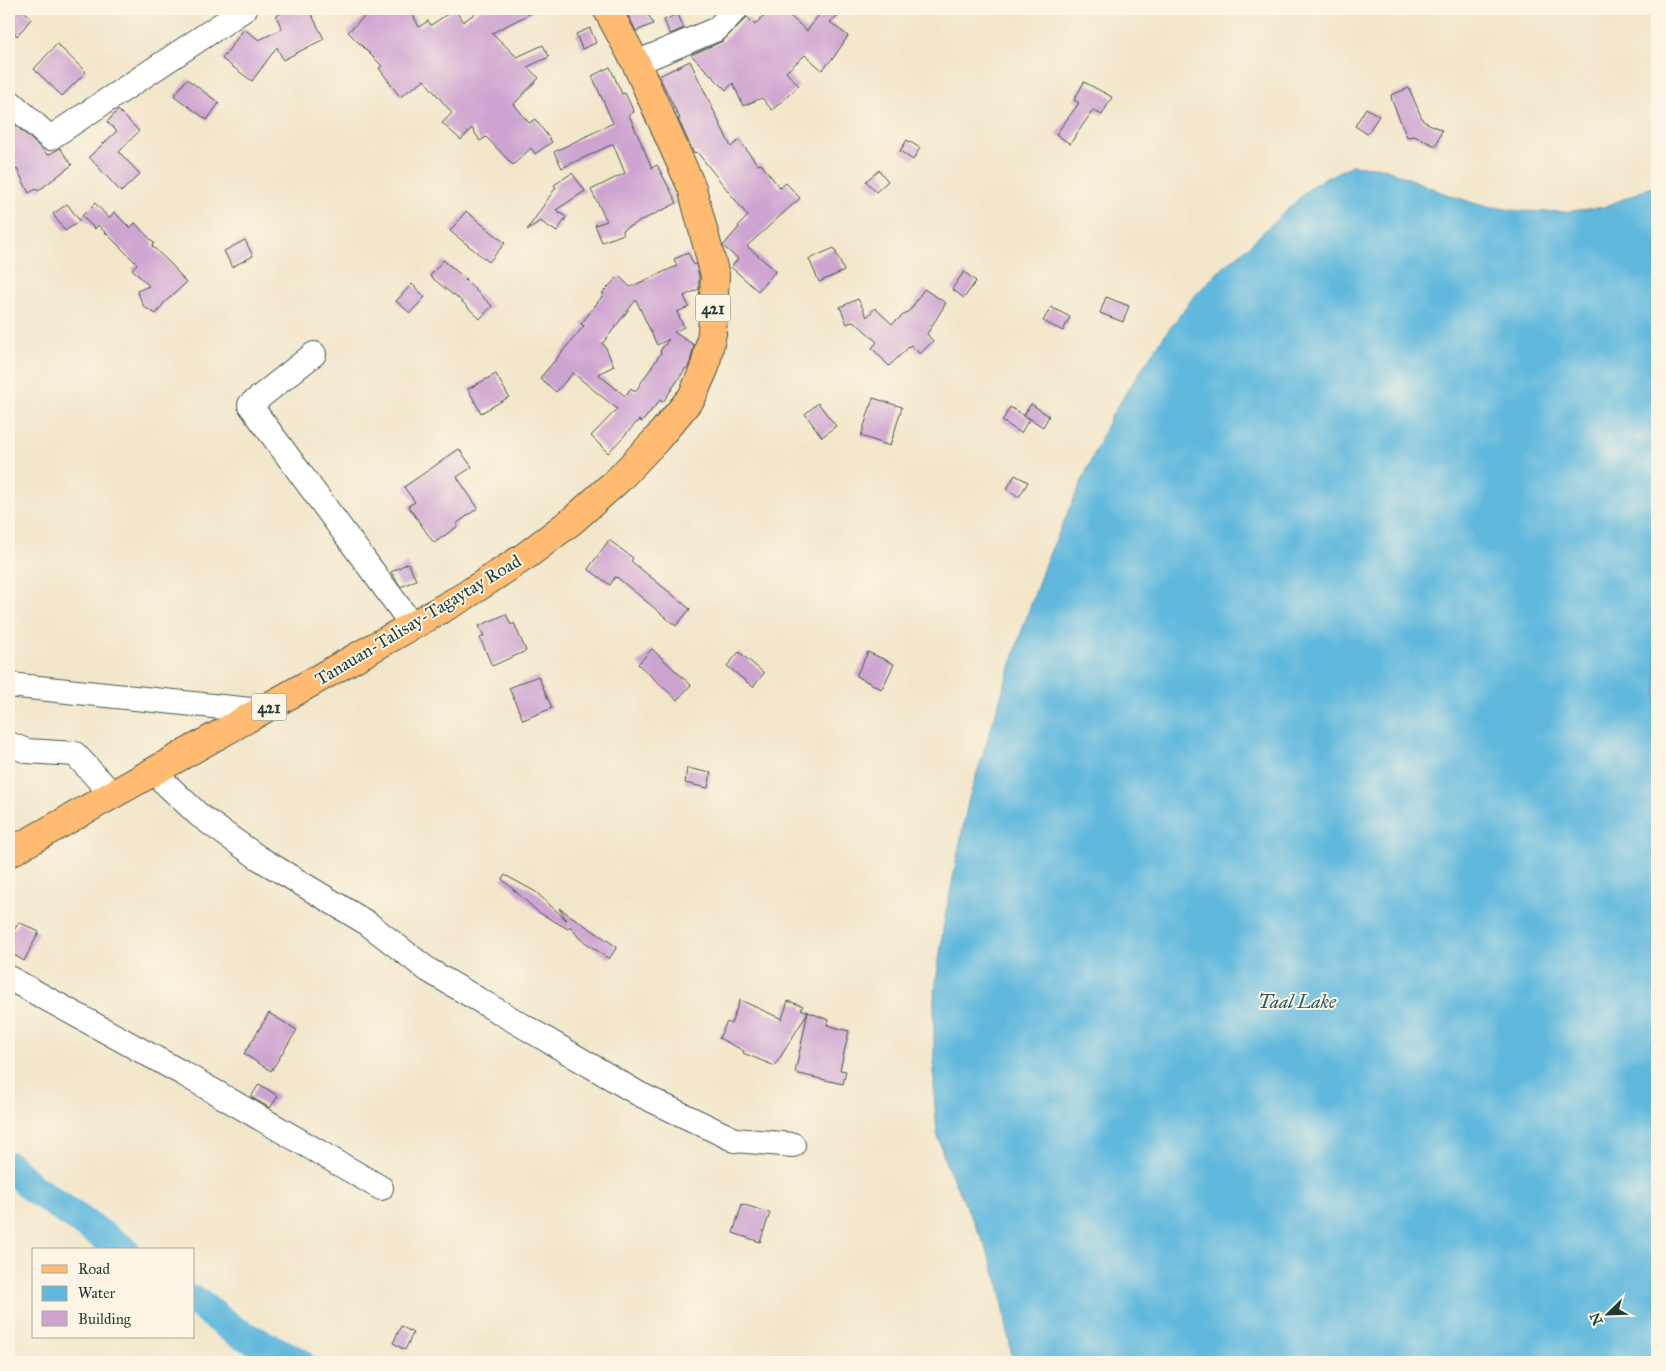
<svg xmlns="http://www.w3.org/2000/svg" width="1666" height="1371" viewBox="0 0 1666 1371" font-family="'IM FELL Great Primer',serif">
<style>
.water{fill:#60b8dd;stroke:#407a88}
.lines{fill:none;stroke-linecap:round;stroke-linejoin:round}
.river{stroke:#60b8dd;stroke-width:30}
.building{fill:#cda3d0;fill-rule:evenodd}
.minor-casing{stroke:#3f564a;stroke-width:26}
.major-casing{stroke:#3f564a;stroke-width:30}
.minor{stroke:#fff;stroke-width:24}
.major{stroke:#ffbb71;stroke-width:28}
.labels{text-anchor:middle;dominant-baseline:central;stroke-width:4;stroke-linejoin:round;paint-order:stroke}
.shield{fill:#fcf5e5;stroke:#617469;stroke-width:1}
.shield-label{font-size:16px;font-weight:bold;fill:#1f3d34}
.street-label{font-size:18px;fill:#1f3d34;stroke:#fcf5e5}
.water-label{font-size:19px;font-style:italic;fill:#2f5c5e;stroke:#fcf5e5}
</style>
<rect width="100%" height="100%" fill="#fcf5e5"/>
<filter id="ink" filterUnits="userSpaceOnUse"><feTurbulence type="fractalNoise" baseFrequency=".02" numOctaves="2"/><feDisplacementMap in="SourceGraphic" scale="10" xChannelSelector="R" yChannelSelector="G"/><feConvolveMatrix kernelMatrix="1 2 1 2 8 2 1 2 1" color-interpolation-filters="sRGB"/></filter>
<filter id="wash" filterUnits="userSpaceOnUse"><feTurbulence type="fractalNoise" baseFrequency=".0096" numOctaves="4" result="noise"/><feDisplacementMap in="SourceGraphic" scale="20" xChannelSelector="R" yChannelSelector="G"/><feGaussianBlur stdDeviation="1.12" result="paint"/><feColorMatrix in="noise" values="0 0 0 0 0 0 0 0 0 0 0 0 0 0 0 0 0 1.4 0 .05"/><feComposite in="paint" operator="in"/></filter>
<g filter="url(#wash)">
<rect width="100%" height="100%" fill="#f2e6ca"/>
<path class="water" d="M1352,165L1384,168L1446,194L1480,205L1519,211L1564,212L1604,207L1657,185V1362H1013L1000,1288L986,1248L946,1164L937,1133L934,1094V998L944,923L968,802L1020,636L1045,564L1111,416L1157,346L1192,299L1216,274L1253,242L1314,184Z"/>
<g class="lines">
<path class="river" d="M9,1166L31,1187L124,1250
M194,1300L235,1331L299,1362"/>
</g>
<g id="blocks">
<path class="building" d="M9,9H21L32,18L17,36L9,28Z
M290,9H309L324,39L283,60L277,47L252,81L222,59L244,29L259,40L282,29L276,16Z
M372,9H393L399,15L410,9L419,27L428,21L431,25L455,9L463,22L481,9H539L492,33L517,57L543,45L549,57L527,67L539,78L514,104L529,123L535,119L552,142L535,154L531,148L513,165L486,137L480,141L472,128L461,140L442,123L452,113L424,80L400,97L379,68L382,66L348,32Z
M641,9H646L653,24L636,31L628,15Z
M769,9H782L807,31L823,9H845L830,22L848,36L834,57L822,70L805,55L786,72L799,86L772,110L762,98L743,106L733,83L726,90L691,55L723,41L747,17L755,25Z
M678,14L684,28L670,34L664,20Z
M590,28L596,43L582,49L576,34Z
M57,44L86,72L62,96L34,69Z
M690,61L731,147L739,140L758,165L761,164L780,188L786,183L800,198L747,246L776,271L758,291L731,267L738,259L723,246L739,227L738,226L748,216L697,152L694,153L678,119H680L659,76Z
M610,67L622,94L625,93L634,112L629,115L652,168L657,165L677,203L622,230L624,234L602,242L595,225L607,221L591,190L625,173L613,144L562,168L554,152L613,123L592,76Z
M187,79L219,103L207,120L174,96Z
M1084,82L1112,97L1102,115L1093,110L1070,144L1056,134L1079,103L1074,100Z
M1409,88L1423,121L1442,130L1436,146L1414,136L1407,137L1392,101L1391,95Z
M1366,108L1379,116L1367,134L1355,126Z
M118,110L139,131L119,152L140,174L121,192L89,157L117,131L107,122Z
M9,119L48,155L60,148L72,165L38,191L36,189L29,193L17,169L9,176Z
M907,140L920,148L913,160L900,151Z
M879,170L888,181L876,192L866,181Z
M572,173L585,191L556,210L566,217L557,232L540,221L527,230L556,187L554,185Z
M95,203L109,218L114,212L130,228L135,223L154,243L152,246L173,266L186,283L164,303L156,314L144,307L137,291L149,286L132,269L137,264L98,225L95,229L82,216Z
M67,204L80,221L65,231L53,214Z
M466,211L505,243L489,262L450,231Z
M245,240L253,256L232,267L224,251Z
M834,248L844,271L819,282L809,259Z
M688,253L694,265L696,264L699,277V289L684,296L689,307L677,312L684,327L674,332L694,345L690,362L687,369L686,368L663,402L660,400L642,422L639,420L608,453L591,436L617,409L573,373L556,392L540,378L584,326L581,324L604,294L602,293L619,276L630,287L677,266L674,259ZM636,300L657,345L669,339L660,351L661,353L635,392L631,388L625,396L598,374L614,366L605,346L602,344Z
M443,260L466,279L465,280L492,306L480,319L454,294L453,295L430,276Z
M964,272L976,281L964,298L952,289Z
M412,284L425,297L410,313L396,301Z
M924,289L946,303L927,334L933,341L920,354L911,345L889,366L872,348L877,342L854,321L847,324L840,307L858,299L867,317L875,308L892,324L911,309Z
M1106,297L1129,306L1123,322L1100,313Z
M1051,307L1070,317L1063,331L1043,321Z
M496,374L509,397L481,413L468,389Z
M873,398L902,407L890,446L861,436Z
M818,403L836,426L822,437L805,414Z
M1031,404L1049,416L1043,427L1024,415Z
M1010,407L1029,419L1021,433L1002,421Z
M459,449L472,467L457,477L478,508L456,524L458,526L434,543L408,506L415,502L404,487Z
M1015,475L1028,482L1019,497L1007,489Z
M609,540L633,558L631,561L690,609L676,626L618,578L615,577L610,585L588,569Z
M408,563L416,580L401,587L391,572Z
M506,614L511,625L514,623L526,651L492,666L480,638L484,636L479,626Z
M652,649L691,685L677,700L638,664Z
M739,652L764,673L753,687L727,666Z
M868,652L894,664L882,689L856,676Z
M538,676L552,708L523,720L509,688Z
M687,768L711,773L708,788L685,783Z
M505,875L536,892L566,920L559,908L617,947L609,959L579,938L570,926L568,929L538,912L502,879Z
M19,922L39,932L24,961L9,952V925L15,929Z
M740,1000L782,1019L788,1001L803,1006L801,1009L808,1012L775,1066L743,1053L744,1051L719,1038L727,1022L731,1024Z
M808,1012L829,1020L827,1025L849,1031L840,1070L846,1071L843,1084L795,1073Z
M269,1013L297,1030L271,1071L244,1054Z
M259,1084L278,1096L270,1108L251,1097Z
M742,1204L770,1213L760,1242L733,1233Z
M401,1326L413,1333L405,1350L393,1343Z"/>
</g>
</g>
<g filter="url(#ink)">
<use href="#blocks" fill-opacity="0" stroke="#3f564a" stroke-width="1"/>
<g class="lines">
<g class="minor-casing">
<path id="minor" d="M636,63L717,29L736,9
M9,101L50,138L245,9
M314,354L250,405L413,626
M9,685L262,711
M9,744L27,751L75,754L113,795
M153,772L200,816L259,858L367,923L428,970L639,1094L735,1140L793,1145
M9,978L184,1074L381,1188"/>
</g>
<g class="major-casing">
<path id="major" d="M9,853L463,597L527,555L573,520L618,480L656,440L692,397L705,367L712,333L715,275L692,188L636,63L607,9"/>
</g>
<use href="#minor" class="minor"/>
<use href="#major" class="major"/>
</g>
</g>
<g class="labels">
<g class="shield">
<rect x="695.5" y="294.5" width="35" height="27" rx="4"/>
<rect x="251.5" y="693.5" width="35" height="27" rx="4"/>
</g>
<g class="shield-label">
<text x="713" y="308">421</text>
<text x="269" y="707">421</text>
</g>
<g class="street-label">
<text transform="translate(418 620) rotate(-31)">Tanauan-Talisay-Tagaytay Road</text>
</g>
<g class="water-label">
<text x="1297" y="1001">Taal Lake</text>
</g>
</g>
<rect width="1666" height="1371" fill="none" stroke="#fcf5e5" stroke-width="30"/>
<rect x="32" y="1248" width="162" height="90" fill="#fcf5e5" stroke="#a4ab9e"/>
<rect x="42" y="1265" width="25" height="8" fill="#ffbb71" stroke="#a4ab9e"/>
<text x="78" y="1274" font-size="15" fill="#1f3d34">Road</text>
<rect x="42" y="1286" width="25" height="15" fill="#60b8dd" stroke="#a4ab9e"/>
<text x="78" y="1298" font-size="15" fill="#1f3d34">Water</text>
<rect x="42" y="1311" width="25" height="15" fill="#cda3d0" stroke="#a4ab9e"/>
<text x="78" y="1324" font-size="15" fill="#1f3d34">Building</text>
<g transform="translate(1608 1314) rotate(247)" stroke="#fcf5e5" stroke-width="4" paint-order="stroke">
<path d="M0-4L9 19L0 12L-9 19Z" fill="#1f3d34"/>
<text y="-8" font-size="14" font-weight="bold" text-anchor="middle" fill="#1f3d34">N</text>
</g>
</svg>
